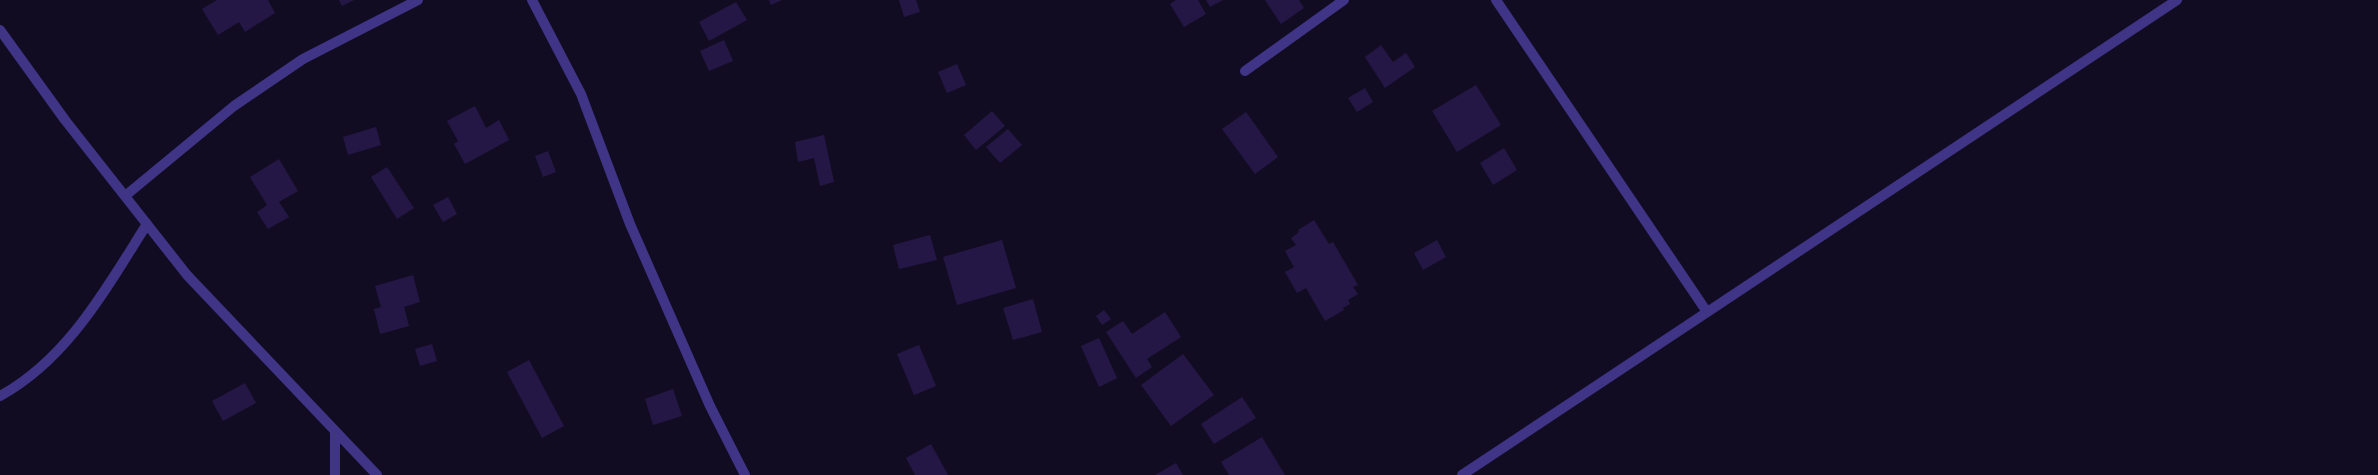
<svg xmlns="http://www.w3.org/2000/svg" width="2378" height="475" viewBox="0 0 2378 475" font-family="Lato,sans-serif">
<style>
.building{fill:#251745}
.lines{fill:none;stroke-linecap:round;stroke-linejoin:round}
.street{stroke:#3f3485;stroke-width:10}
</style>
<rect width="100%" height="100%" fill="#120c23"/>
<path class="building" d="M217,0H268L275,13L245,32L239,22L218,35L202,9Z
M339,0H354L342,6Z
M769,0H782L771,5Z
M899,0H916L920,12L904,17Z
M1176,0H1198L1206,14L1184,27L1170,4Z
M1206,0H1223L1210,7Z
M1265,0H1299L1304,8L1281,24Z
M736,2L747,20L709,41L699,22Z
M724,40L733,61L709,71L700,51Z
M1381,45L1393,62L1406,53L1415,67L1385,88L1365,57Z
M957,64L966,85L947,93L938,72Z
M1476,85L1501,125L1457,152L1432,111Z
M1365,88L1373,102L1357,112L1348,98Z
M475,106L486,128L499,120L509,140L465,164L454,144L458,141L447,121Z
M992,111L1005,126L976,150L964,135Z
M1246,112L1278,157L1255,174L1222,129Z
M376,127L381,145L348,155L343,137Z
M1008,129L1022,145L1000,163L986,147Z
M824,135L834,182L820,186L814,158L798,162L795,142Z
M1504,148L1517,170L1493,185L1480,163Z
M548,151L556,172L543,177L535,156Z
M279,159L298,191L279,202L289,217L268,229L257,212L267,205L250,177Z
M387,167L414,208L397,219L371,177Z
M448,197L457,214L443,222L433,205Z
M1314,220L1329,244L1333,242L1358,285L1353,287L1358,294L1348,300L1350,304L1343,308L1344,310L1325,321L1306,288L1297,293L1285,272L1294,267L1285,251L1296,245L1291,238L1299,232L1298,230Z
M930,235L937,260L899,269L893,245Z
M1002,240L1016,288L957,305L943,257Z
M1437,240L1446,257L1423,270L1414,253Z
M413,275L420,302L404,307L409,326L380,334L374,309L381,307L375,286Z
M1033,299L1042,332L1013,340L1003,308Z
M1104,310L1111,319L1102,325L1096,316Z
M1165,312L1181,337L1147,359L1152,367L1136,378L1106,332L1123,321L1132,334Z
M1099,338L1117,378L1099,387L1081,346Z
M432,344L437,361L420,366L415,349Z
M919,345L936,386L914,395L897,354Z
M1183,354L1214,395L1171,426L1141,385Z
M529,360L564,426L542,438L507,372Z
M245,383L256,403L223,421L212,401Z
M673,389L682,416L653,425L645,399Z
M1242,397L1256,418L1214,444L1201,424Z
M1262,437L1285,475H1229L1221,462Z
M931,444L948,475H915L906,458Z
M1176,463L1183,475H1155Z"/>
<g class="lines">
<path class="street" d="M532,0L581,94L630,224L710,406L745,475
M1496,0L1707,312
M0,30L65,120L187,275L377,475
M1245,71L1344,0
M125,196L234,106L303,59L418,0
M0,396C68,359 107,287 147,224
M335,475V431
M1462,475L2177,0"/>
</g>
</svg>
